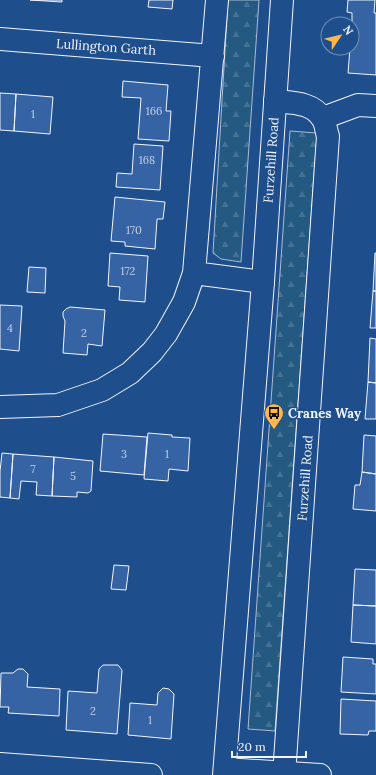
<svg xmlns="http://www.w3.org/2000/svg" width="376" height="775" viewBox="0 0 376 775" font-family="Lora,serif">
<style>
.forest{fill:url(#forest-firs);stroke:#a8bbd7}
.building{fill:#3563a3;stroke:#f2f6ff}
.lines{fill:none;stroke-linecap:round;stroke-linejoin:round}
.street-casing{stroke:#f2f6ff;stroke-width:24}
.secondary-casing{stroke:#f2f6ff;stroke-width:24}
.street{stroke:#1f4e8c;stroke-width:22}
.secondary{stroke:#1f4e8c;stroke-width:22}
.labels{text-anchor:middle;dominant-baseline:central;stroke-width:3;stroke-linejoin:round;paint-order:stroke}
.number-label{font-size:11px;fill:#c3d1e8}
.street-label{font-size:13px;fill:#f2f6ff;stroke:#1f4e8c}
.poi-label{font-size:13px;font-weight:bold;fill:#f2f6ff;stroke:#1f4e8c;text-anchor:start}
</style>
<defs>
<pattern id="forest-firs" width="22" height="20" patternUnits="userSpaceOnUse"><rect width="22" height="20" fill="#245a82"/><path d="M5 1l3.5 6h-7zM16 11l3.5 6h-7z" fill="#447295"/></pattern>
</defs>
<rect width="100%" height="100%" fill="#1f4e8c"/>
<path class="forest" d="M228,0H259L241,262L221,259L213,253Z
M290,131L317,133L275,731L248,729Z"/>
<path class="building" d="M30,0H62V2Z
M149,0H173L172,9L148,7Z
M348,0H375L374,13H376V75L348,73L350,48H352V13L347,12Z
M123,81L168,85L166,111H171L169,141L138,139L141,98L122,97Z
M0,93L16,94L14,131L0,130Z
M16,94L53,97L50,134L14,131Z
M134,144L163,146L160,190L116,187L117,173L132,174Z
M115,197L165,202L163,219H157L155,249L125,246V242L111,241Z
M110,253L148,256L145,302L119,300L120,287L108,286Z
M375,253H376V291H373Z
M29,267L46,268L45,293L27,292Z
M373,291H376V328H370Z
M0,305L22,306L19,351L0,349Z
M70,307L105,310L102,346L88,344L87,355L63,353L65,321L63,316V312L66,309Z
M370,338L376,339V383L368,382Z
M368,382L376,383V419H365Z
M148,433L172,435V437L190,438L188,471L169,469L168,481L144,479Z
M103,434L147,437L144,475L100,471Z
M364,435L376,436V474L362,472Z
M2,453L13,454L10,498L0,497V471Z
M13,454L54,457L52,496L36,495L37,482L21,481L19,499L10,498Z
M54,457L93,461L91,491L88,493L77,492V497L52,496Z
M362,472L376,474V511L353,509L355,485H360Z
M114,565L129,566L126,590L111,589Z
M355,569L376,570V606L353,605Z
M353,605L376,606V644L351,642Z
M343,657L373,659V664H376V694L341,692Z
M103,665H118L122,670L117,734L66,730L68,691L97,693L99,669Z
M18,669H23L28,674L27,687L60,689L59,716L8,713L9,707H0L1,673H13Z
M163,688L169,689L174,694L171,739L128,735L130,703L157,705L158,693Z
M341,699L376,701V731H369L368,735L340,734Z"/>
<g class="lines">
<g class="street-casing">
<path id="street" d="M0,39L213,56
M275,101C292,103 312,102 322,118C326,123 326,131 328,136L284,775
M323,118L358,105L376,106
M194,273L263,282
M0,407L58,405L102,390L130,373L152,352L166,334L184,302L194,273L217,0
M0,764L151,775"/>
</g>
<g class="secondary-casing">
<path id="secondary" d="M225,769L320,775
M224,775L263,282L282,0"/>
</g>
<use href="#street" class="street"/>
<use href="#secondary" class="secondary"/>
</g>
<defs>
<g id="bus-pin" transform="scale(1)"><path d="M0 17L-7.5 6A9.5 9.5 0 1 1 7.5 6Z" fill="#ffb74d" stroke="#1f4e8c"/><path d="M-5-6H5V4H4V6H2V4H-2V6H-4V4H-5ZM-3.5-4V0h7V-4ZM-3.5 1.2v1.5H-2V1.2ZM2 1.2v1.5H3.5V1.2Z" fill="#111"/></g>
</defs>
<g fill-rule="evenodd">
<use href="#bus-pin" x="274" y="413"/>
</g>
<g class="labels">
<g class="number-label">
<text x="154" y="111">166</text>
<text x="33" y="114">1</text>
<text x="147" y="160">168</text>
<text x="134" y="230">170</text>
<text x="128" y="271">172</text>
<text x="10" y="328">4</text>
<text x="84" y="333">2</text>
<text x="124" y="454">3</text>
<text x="167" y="454">1</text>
<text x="33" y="469">7</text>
<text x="73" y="476">5</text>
<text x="93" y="711">2</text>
<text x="150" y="720">1</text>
</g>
<g class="street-label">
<text transform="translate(106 47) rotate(4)">Lullington Garth</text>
<text transform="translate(271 160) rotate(-86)">Furzehill Road</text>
<text transform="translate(305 478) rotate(-86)">Furzehill Road</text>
</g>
<g class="poi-label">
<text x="288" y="413">Cranes Way</text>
</g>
</g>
<g transform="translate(340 36) rotate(55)"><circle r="19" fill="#1f4e8c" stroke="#7391ba"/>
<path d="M0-3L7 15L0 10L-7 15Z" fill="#ffb74d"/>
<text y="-6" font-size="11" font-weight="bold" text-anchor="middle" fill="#f2f6ff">N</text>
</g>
<path d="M232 751v6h74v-6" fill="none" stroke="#f2f6ff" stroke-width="2"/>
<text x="238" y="751" font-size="12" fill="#f2f6ff" stroke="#1f4e8c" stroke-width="3" paint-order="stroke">20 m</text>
</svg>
